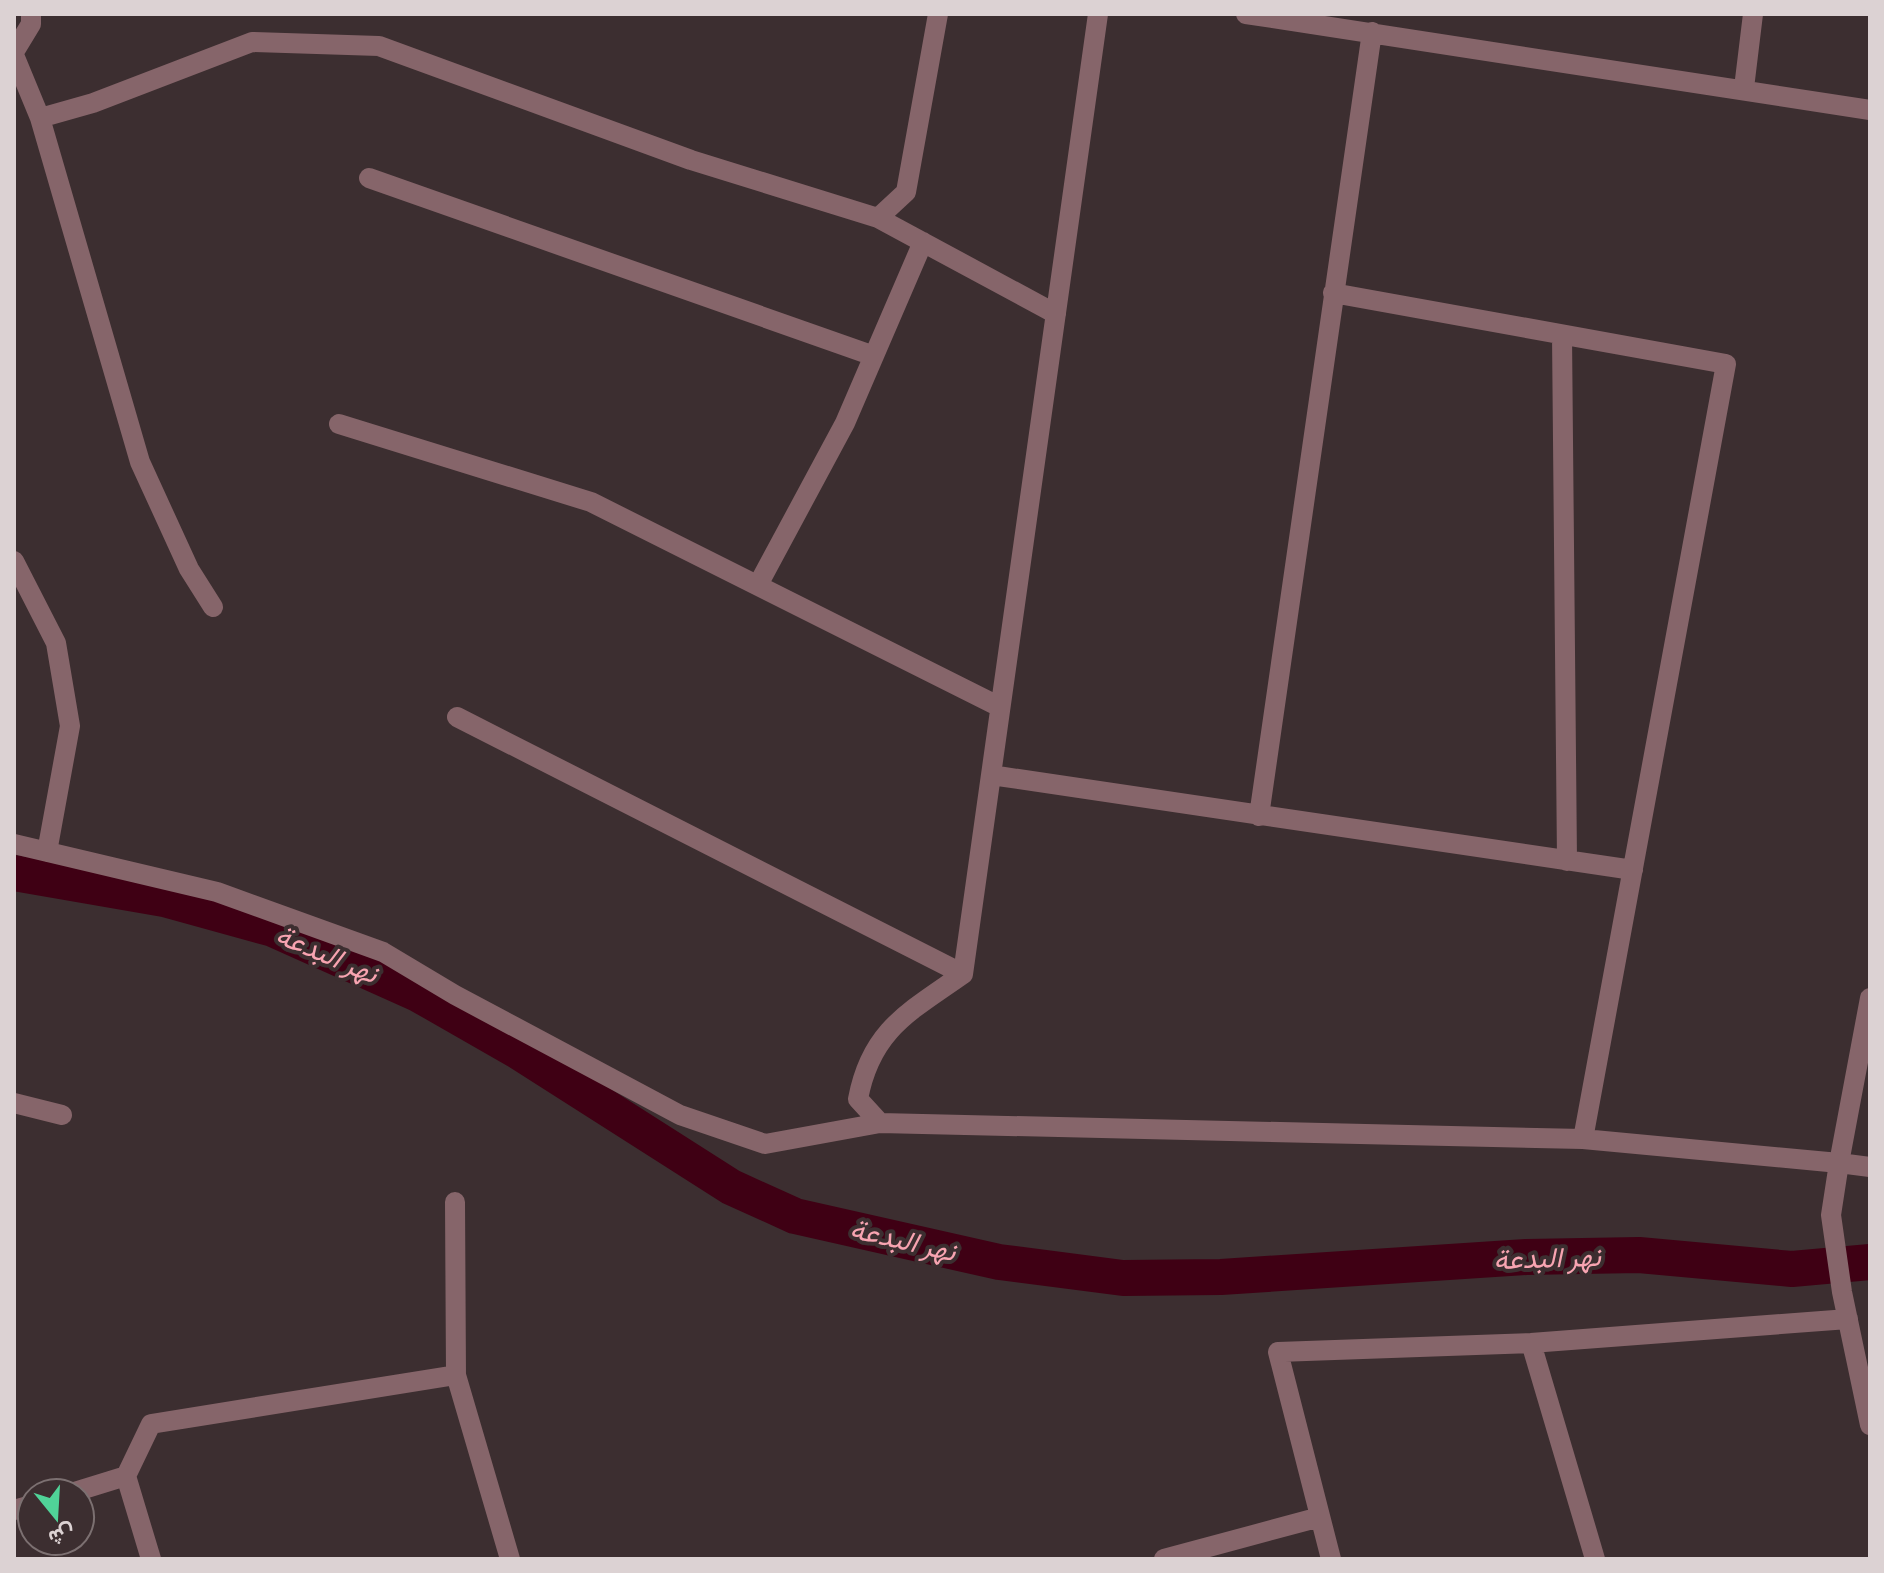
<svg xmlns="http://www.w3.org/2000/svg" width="1884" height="1573" viewBox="0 0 1884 1573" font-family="'Fira Sans Condensed',Vazirmatn,sans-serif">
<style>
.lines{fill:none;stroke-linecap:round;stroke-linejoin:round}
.canal{stroke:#3f0014;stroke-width:36}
.minor{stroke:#86656a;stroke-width:20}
.labels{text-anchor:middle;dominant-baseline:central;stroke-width:8;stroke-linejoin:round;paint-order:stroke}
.water-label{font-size:28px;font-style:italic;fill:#f8a4b1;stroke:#3c2e30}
</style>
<rect width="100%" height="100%" fill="#3c2e30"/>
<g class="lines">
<path class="canal" d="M14,873L164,899L273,929L418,994L516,1050L731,1187L795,1216L999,1262L1123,1278L1221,1277L1526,1257L1639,1255L1792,1269L1870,1262"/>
<path class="minor" d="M1098,14L963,974C909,1012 871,1030 858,1099L880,1123L1583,1139L1839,1163L1870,998
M1246,14L1870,110
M14,52L31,24V14
M14,55L40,118L93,103L252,42L379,46L691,160L878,218L906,192L938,14
M1744,88L1753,14
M40,118L140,462L189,569L213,607
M369,178L874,356
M878,218L1056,314
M1333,293L1726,364L1583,1139
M1562,335L1567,861
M339,424L591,502L1000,707
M14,561L56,643L70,726L47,852
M759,583L845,423L923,242
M457,717L963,974
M991,775L1633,870
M1259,816L1372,32
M14,844L217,892L383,952L455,995L680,1115L765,1144L880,1123
M14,1103L62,1115
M1870,1167L1839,1163L1831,1215L1842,1292L1870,1425
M455,1202L456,1375L510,1559
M1531,1343L1595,1559
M126,1476L151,1424L456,1375
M71,1493L126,1476L151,1559
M14,1510L32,1505
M1164,1559L1320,1517
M1331,1559L1278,1352L1531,1343L1848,1319"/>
</g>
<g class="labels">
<g class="water-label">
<text transform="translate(327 954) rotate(23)">نهر البدعة</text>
<text transform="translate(903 1240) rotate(13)">نهر البدعة</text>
<text transform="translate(1547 1258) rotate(-2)">نهر البدعة</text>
</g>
</g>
<rect width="1884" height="1573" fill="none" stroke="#dcd2d3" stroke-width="32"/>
<g transform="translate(56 1517) rotate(162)"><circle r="38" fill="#3c2e30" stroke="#7c7071" stroke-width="2"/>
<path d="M0-6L14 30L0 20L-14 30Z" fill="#50d398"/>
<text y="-12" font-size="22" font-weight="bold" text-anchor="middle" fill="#dcd2d3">ش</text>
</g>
</svg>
